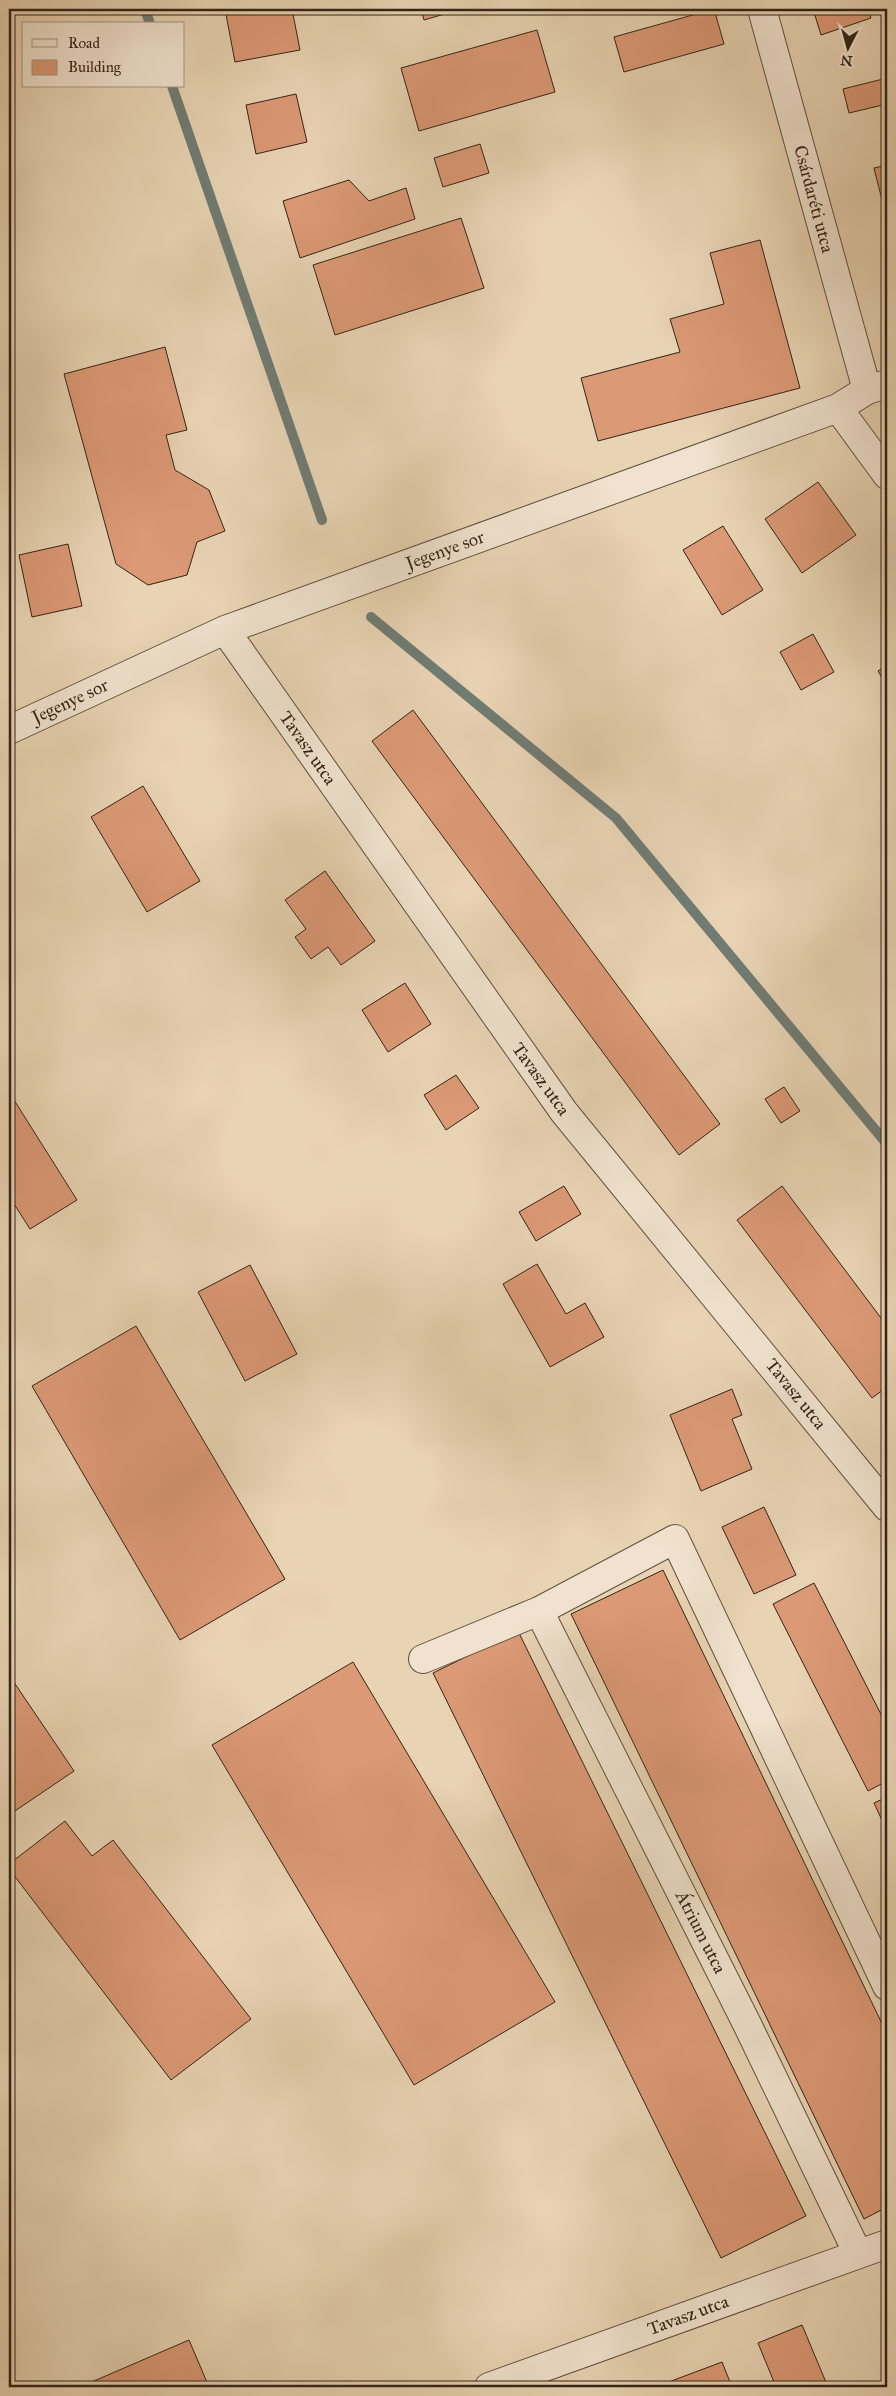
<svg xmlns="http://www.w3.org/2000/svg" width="896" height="2396" viewBox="0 0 896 2396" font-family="'IM FELL Great Primer',serif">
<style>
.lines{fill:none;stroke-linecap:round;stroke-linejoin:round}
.stream{stroke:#707c74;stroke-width:10}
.building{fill:#db9975;stroke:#332416}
.minor-casing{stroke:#60503d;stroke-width:30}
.minor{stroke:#f0e2ce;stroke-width:28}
.labels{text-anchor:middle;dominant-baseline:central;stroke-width:4.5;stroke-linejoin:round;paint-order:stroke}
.street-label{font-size:18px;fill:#332416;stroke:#f0e2ce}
</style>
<rect width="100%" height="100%" fill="#e8d3b3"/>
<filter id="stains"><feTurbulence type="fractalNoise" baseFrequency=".004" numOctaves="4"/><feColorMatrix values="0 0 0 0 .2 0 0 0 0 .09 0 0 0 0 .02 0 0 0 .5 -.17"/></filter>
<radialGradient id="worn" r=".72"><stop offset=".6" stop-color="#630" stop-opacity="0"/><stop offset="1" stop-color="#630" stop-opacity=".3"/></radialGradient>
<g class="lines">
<path class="stream" d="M145,9L150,24
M172,86L322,520
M371,617L616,818L887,1144"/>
</g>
<path class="building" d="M225,9H292L300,50L235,62Z
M421,9H462L424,20Z
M714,9L724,44L624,72L614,37Z
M813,9H868L871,18L821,35Z
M537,30L555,92L419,131L401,68Z
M887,78V104L849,113L843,89Z
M296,94L307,142L256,154L246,105Z
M480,144L489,173L443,187L434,158Z
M887,165V220L874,168Z
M349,180L369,201L406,188L415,219L300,258L283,201Z
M461,218L484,288L335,335L313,265Z
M760,240L800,388L598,441L581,378L680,352L670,319L724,304L710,253Z
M165,347L187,430L166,435L175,470L209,490L225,531L197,542L187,575L148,585L116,564L64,374Z
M818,482L856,535L802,573L765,519Z
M723,526L763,590L722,615L683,550Z
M68,544L82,606L32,617L19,555Z
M813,634L834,672L801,690L780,652Z
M887,665V686L878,671Z
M413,710L720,1124L679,1155L372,741Z
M143,786L200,881L147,912L91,817Z
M325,871L375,941L341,965L328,947L311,959L295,937L306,929L285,900Z
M405,983L431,1024L388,1052L362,1010Z
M456,1075L479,1108L446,1130L424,1095Z
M784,1087L800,1111L781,1123L765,1099Z
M9,1092L77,1200L30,1229L9,1196Z
M564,1186L581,1214L536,1241L519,1212Z
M782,1186L887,1326V1387L872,1398L737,1220Z
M537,1264L566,1314L585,1303L604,1337L550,1367L503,1284Z
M250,1265L297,1354L245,1381L198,1292Z
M136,1326L285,1579L180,1640L32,1386Z
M732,1389L742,1415L732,1419L752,1469L701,1491L670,1415Z
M764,1507L796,1575L754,1594L722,1527Z
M663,1570L887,2034V2207L864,2219L571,1614Z
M814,1583L887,1726V1781L868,1791L773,1604Z
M518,1631L806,2216L721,2258L433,1673Z
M353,1662L555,2002L414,2085L212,1745Z
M9,1675L74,1771L9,1815Z
M887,1797V1831L874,1803Z
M65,1821L92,1856L113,1840L251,2019L171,2080L9,1869V1864Z
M802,2325L828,2387H776L758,2343Z
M189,2340L209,2387H80Z
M722,2362L732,2387H668L666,2383Z"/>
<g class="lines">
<g class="minor-casing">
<path id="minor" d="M762,9L867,390
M838,408L887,475
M225,630L564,1112L887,1507
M9,730L225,630L838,408L867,390L887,384
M539,1611L747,2024L858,2254
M423,1659L539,1611L675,1539L887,1986
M489,2387L887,2244"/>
</g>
<use href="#minor" class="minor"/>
</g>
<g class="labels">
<g class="street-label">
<text transform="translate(814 199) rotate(75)">Csárdaréti utca</text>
<text transform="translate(445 550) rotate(-20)">Jegenye sor</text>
<text transform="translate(70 701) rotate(-25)">Jegenye sor</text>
<text transform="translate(308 748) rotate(55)">Tavasz utca</text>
<text transform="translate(541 1079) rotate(54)">Tavasz utca</text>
<text transform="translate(796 1394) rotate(51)">Tavasz utca</text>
<text transform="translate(701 1932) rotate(63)">Átrium utca</text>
<text transform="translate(688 2315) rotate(-20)">Tavasz utca</text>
</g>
</g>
<rect width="896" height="2396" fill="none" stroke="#e8d3b3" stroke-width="30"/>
<rect x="10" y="10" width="876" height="2376" fill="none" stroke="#332416" stroke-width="2.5"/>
<rect x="15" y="15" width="866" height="2366" fill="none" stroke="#332416"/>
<rect x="22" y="22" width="162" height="65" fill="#f0e2ce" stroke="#a49684"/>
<rect x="32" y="39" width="25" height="8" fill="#f0e2ce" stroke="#a49684"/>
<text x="68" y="48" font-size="15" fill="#332416">Road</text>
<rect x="32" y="60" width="25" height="15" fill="#db9975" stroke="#a49684"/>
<text x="68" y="72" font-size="15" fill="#332416">Building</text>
<g transform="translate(848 48) rotate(186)" stroke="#f0e2ce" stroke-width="4" paint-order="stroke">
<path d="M0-4L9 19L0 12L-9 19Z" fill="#332416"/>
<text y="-8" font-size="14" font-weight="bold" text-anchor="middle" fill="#332416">N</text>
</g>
<rect width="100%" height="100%" filter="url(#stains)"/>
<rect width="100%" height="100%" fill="url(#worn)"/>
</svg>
